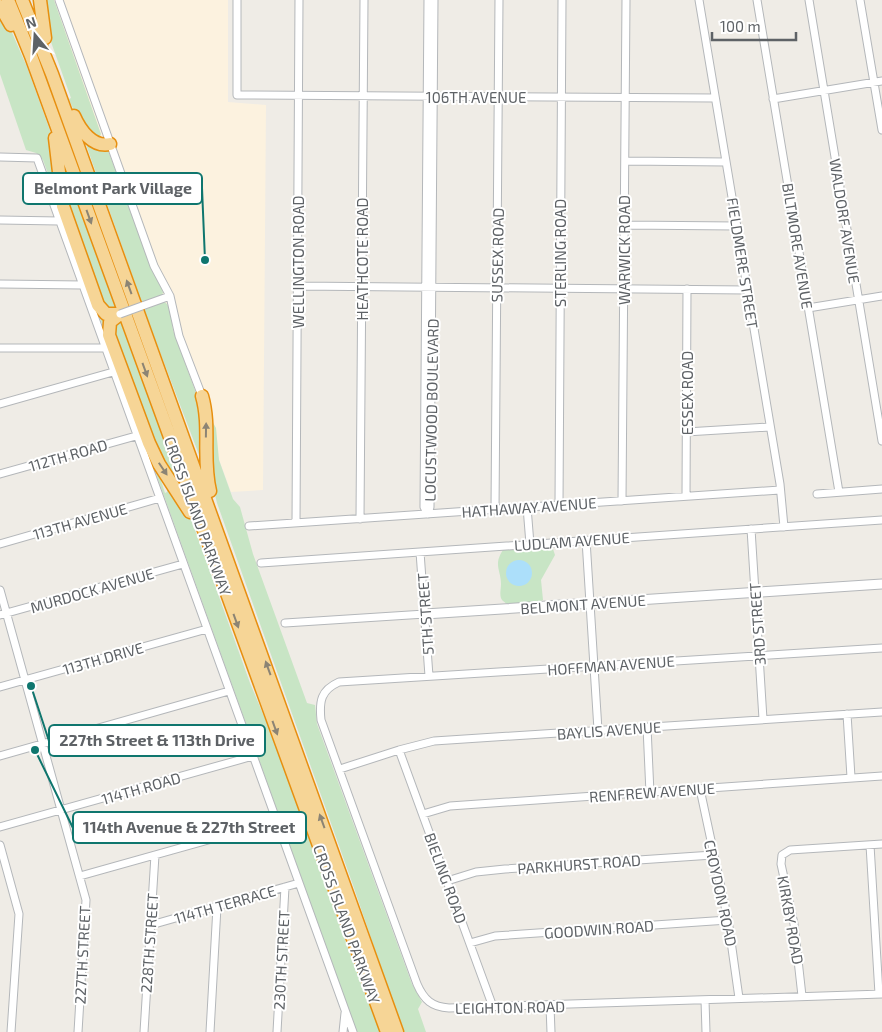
<svg xmlns="http://www.w3.org/2000/svg" width="882" height="1032" viewBox="0 0 882 1032" font-family="'Exo 2',sans-serif">
<style>
.commercial{fill:#fcf2df}
.green{fill:#c8e5c5}
.water{fill:#acdffa}
.lines{fill:none;stroke-linecap:round;stroke-linejoin:round}
.minor-casing{stroke:#b4b7ba;stroke-width:9}
.tertiary-casing{stroke:#b4b7ba;stroke-width:11}
.motorway-casing{stroke:#e78f0f;stroke-width:15}
.minor{stroke:#fff;stroke-width:7}
.tertiary{stroke:#fff;stroke-width:9}
.motorway{stroke:#f6d596;stroke-width:12}
.minor-bridge-casing{stroke:#b4b7ba;stroke-width:9;stroke-linecap:butt}
.minor-bridge{stroke:#fff;stroke-width:7}
.oneway{fill:#8c8474}
.labels{text-anchor:middle;dominant-baseline:central;stroke-width:4;stroke-linejoin:round;paint-order:stroke}
.street-label{font-size:15px;fill:#5e6266;stroke:#fff}
.leader{fill:none;stroke:#0f766e;stroke-width:2}
.callout-dot{fill:#0f766e;stroke:#fff;stroke-width:2}
.callout{fill:#fff;stroke:#0f766e;stroke-width:2}
.callout-label{font-size:16px;text-anchor:middle;font-weight:bold;fill:#5e6266}
</style>
<rect width="100%" height="100%" fill="#efece6"/>
<path class="commercial" d="M51,0H228V102L266,105L263,490L231,492Z"/>
<path class="green" d="M43,0H54L101,134L99,139C84,125 76,118 69,99L71,98L51,42Z
M0,11L10,28L27,67L52,136L58,192L108,318L165,493L167,492V484L190,516L250,683L281,757L349,951L382,1032H357L43,160L36,153L26,150L0,74Z
M83,136L108,150L146,254L162,286L163,293L161,296L140,303L134,287L136,286Z
M62,168L69,173L97,250L95,252L119,311L104,307L67,206Z
M164,302L166,303L170,308L173,330L203,412L201,460L144,310Z
M122,318L185,493L162,462L113,332L114,326Z
M211,419L216,428L219,460L233,499L240,507L253,554L307,703L315,705L317,724L412,984L422,1002L418,1009L426,1032H403L353,885L217,503L211,479Z
M523,546H552L555,555L541,580L543,600L536,603L509,605C508,605 503,601 502,600C499,596 501,589 501,584C501,570 493,565 503,550H514Z"/>
<path class="water" d="M506 573a13 13 0 1 1 26 0a13 13 0 1 1-26 0Z"/>
<g class="lines">
<g class="minor-casing">
<path id="minor" d="M59,0L154,266L170,296L179,336L202,396
M237,0V95L715,98
M699,0L780,484L784,527
M757,0L839,492
M809,0L882,441
M860,0L882,130
M773,99L882,81
M0,157L37,158L353,1032
M625,161L726,162
M0,220L59,221
M624,225L736,226
M0,284L82,285
M298,286L747,290
M142,306L170,296
M808,308L882,296
M0,348H104
M0,404L113,372
M686,432L770,427
M0,474L136,436
M817,494L882,489
M686,496L687,289
M622,501L626,0
M559,505L562,0
M527,507L530,544
M495,510L499,0
M428,514L424,507L428,0
M428,514L430,507L434,0
M360,519L364,0
M296,523L299,0
M249,526L780,490
M751,529L763,719
M586,540L598,730
M0,544L160,498
M420,552L429,676
M261,563L882,520
M0,590L86,900L78,1032
M0,615L183,564
M285,623L425,614
M882,648L339,682C321,690 319,701 321,720L417,984C424,1000 432,1007 449,1008L882,994
M0,687L207,629
M847,714L851,777
M647,727L650,793
M399,750L493,1007
M0,756L229,691
M340,769L399,750L434,741L882,712
M700,789L728,920L739,998
M423,814L450,806L882,776
M0,827L253,756
M0,845L19,914L11,1032
M870,845L879,994
M80,876L276,821
M447,881L476,872L505,869L713,855
M151,925L299,883
M470,943L495,936L728,920
M802,996L794,924L781,864L782,855L790,850L882,844
M705,1000L706,1032
M550,1006L551,1032
M144,1032L155,855
M210,1032L217,907
M277,1032L285,887
M343,1032L345,1013"/>
</g>
<g class="tertiary-casing">
<path id="tertiary" d="M425,614L882,584"/>
</g>
<g class="motorway-casing">
<path id="motorway" d="M8,0L31,56L387,1032
M22,0L52,74L397,1032
M40,0L45,38
M0,6L11,25
M74,116C80,130 93,148 110,144
M55,138L63,206L98,305L106,314H120
M120,314L110,322L109,335L149,443L159,464L190,512
M202,396C211,427 202,459 210,491"/>
</g>
<use href="#minor" class="minor"/>
<use href="#tertiary" class="tertiary"/>
<use href="#motorway" class="motorway"/>
<g class="minor-bridge-casing">
<path id="minor-bridge" d="M120,314L142,306"/>
</g>
<use href="#minor-bridge" class="minor-bridge"/>
</g>
<defs><path id="oneway-solid" d="M-6-.8H1V-3.2L6.5 0L1 3.2V.8H-6Z" transform="scale(1.25)"/></defs>
<g class="oneway">
<use href="#oneway-solid" transform="translate(89 217) rotate(70)"/>
<use href="#oneway-solid" transform="translate(129 287) rotate(-110)"/>
<use href="#oneway-solid" transform="translate(145 370) rotate(70)"/>
<use href="#oneway-solid" transform="translate(206 430) rotate(-89)"/>
<use href="#oneway-solid" transform="translate(163 469) rotate(56)"/>
<use href="#oneway-solid" transform="translate(236 621) rotate(70)"/>
<use href="#oneway-solid" transform="translate(268 668) rotate(-110)"/>
<use href="#oneway-solid" transform="translate(275 728) rotate(70)"/>
<use href="#oneway-solid" transform="translate(322 821) rotate(-110)"/>
</g>
<g class="labels">
<g class="street-label">
<text x="476" y="97">106TH AVENUE</text>
<text transform="translate(845 221) rotate(81)">WALDORF AVENUE</text>
<text transform="translate(798 246) rotate(81)">BILTMORE AVENUE</text>
<text transform="translate(624 250) rotate(-90)">WARWICK ROAD</text>
<text transform="translate(560 253) rotate(-90)">STERLING ROAD</text>
<text transform="translate(497 255) rotate(-89)">SUSSEX ROAD</text>
<text transform="translate(362 259) rotate(-90)">HEATHCOTE ROAD</text>
<text transform="translate(298 262) rotate(-90)">WELLINGTON ROAD</text>
<text transform="translate(743 263) rotate(81)">FIELDMERE STREET</text>
<text transform="translate(687 393) rotate(-90)">ESSEX ROAD</text>
<text transform="translate(431 410) rotate(-89)">LOCUSTWOOD BOULEVARD</text>
<text transform="translate(68 455) rotate(-16)">112TH ROAD</text>
<text transform="translate(529 507) rotate(-4)">HATHAWAY AVENUE</text>
<text transform="translate(198 516) rotate(70)">CROSS ISLAND PARKWAY</text>
<text transform="translate(80 521) rotate(-16)">113TH AVENUE</text>
<text transform="translate(572 541) rotate(-4)">LUDLAM AVENUE</text>
<text transform="translate(92 590) rotate(-16)">MURDOCK AVENUE</text>
<text transform="translate(583 604) rotate(-4)">BELMONT AVENUE</text>
<text transform="translate(425 614) rotate(-94)">5TH STREET</text>
<text transform="translate(757 624) rotate(-94)">3RD STREET</text>
<text transform="translate(103 658) rotate(-16)">113TH DRIVE</text>
<text transform="translate(611 665) rotate(-4)">HOFFMAN AVENUE</text>
<text transform="translate(609 730) rotate(-4)">BAYLIS AVENUE</text>
<text transform="translate(141 788) rotate(-16)">114TH ROAD</text>
<text transform="translate(652 792) rotate(-4)">RENFREW AVENUE</text>
<text transform="translate(579 864) rotate(-4)">PARKHURST ROAD</text>
<text transform="translate(446 878) rotate(70)">BIELING ROAD</text>
<text transform="translate(721 893) rotate(78)">CROYDON ROAD</text>
<text transform="translate(225 904) rotate(-16)">114TH TERRACE</text>
<text transform="translate(791 920) rotate(80)">KIRKBY ROAD</text>
<text transform="translate(347 924) rotate(70)">CROSS ISLAND PARKWAY</text>
<text transform="translate(599 929) rotate(-4)">GOODWIN ROAD</text>
<text transform="translate(149 943) rotate(-86)">228TH STREET</text>
<text transform="translate(82 955) rotate(-87)">227TH STREET</text>
<text transform="translate(281 960) rotate(-87)">230TH STREET</text>
<text transform="translate(510 1007) rotate(-1)">LEIGHTON ROAD</text>
</g>
</g>
<path class="leader" d="M205 260L202 188M31 686L49 741M35 750L73 828"/>
<g class="callout-dot">
<circle cx="205" cy="260" r="5"/>
<circle cx="31" cy="686" r="5"/>
<circle cx="35" cy="750" r="5"/>
</g>
<g class="callout">
<rect x="23" y="173" width="179" height="31" rx="5"/>
<rect x="49" y="725" width="216" height="31" rx="5"/>
<rect x="73" y="812" width="233" height="31" rx="5"/>
</g>
<g class="callout-label">
<text x="113" y="194">Belmont Park Village</text>
<text x="157" y="746">227th Street &amp; 113th Drive</text>
<text x="189" y="833">114th Avenue &amp; 227th Street</text>
</g>
<g transform="translate(35 35) rotate(342)" stroke="#ffffff" stroke-width="4" paint-order="stroke">
<path d="M0-4L9 19L0 12L-9 19Z" fill="#5e6266"/>
<text y="-8" font-size="14" font-weight="bold" text-anchor="middle" fill="#5e6266">N</text>
</g>
<path d="M712 32v8h84v-8" fill="none" stroke="#5e6266" stroke-width="2.5"/>
<text x="720" y="32" font-size="15" fill="#5e6266" stroke="#ffffff" stroke-width="4" paint-order="stroke">100 m</text>
</svg>
